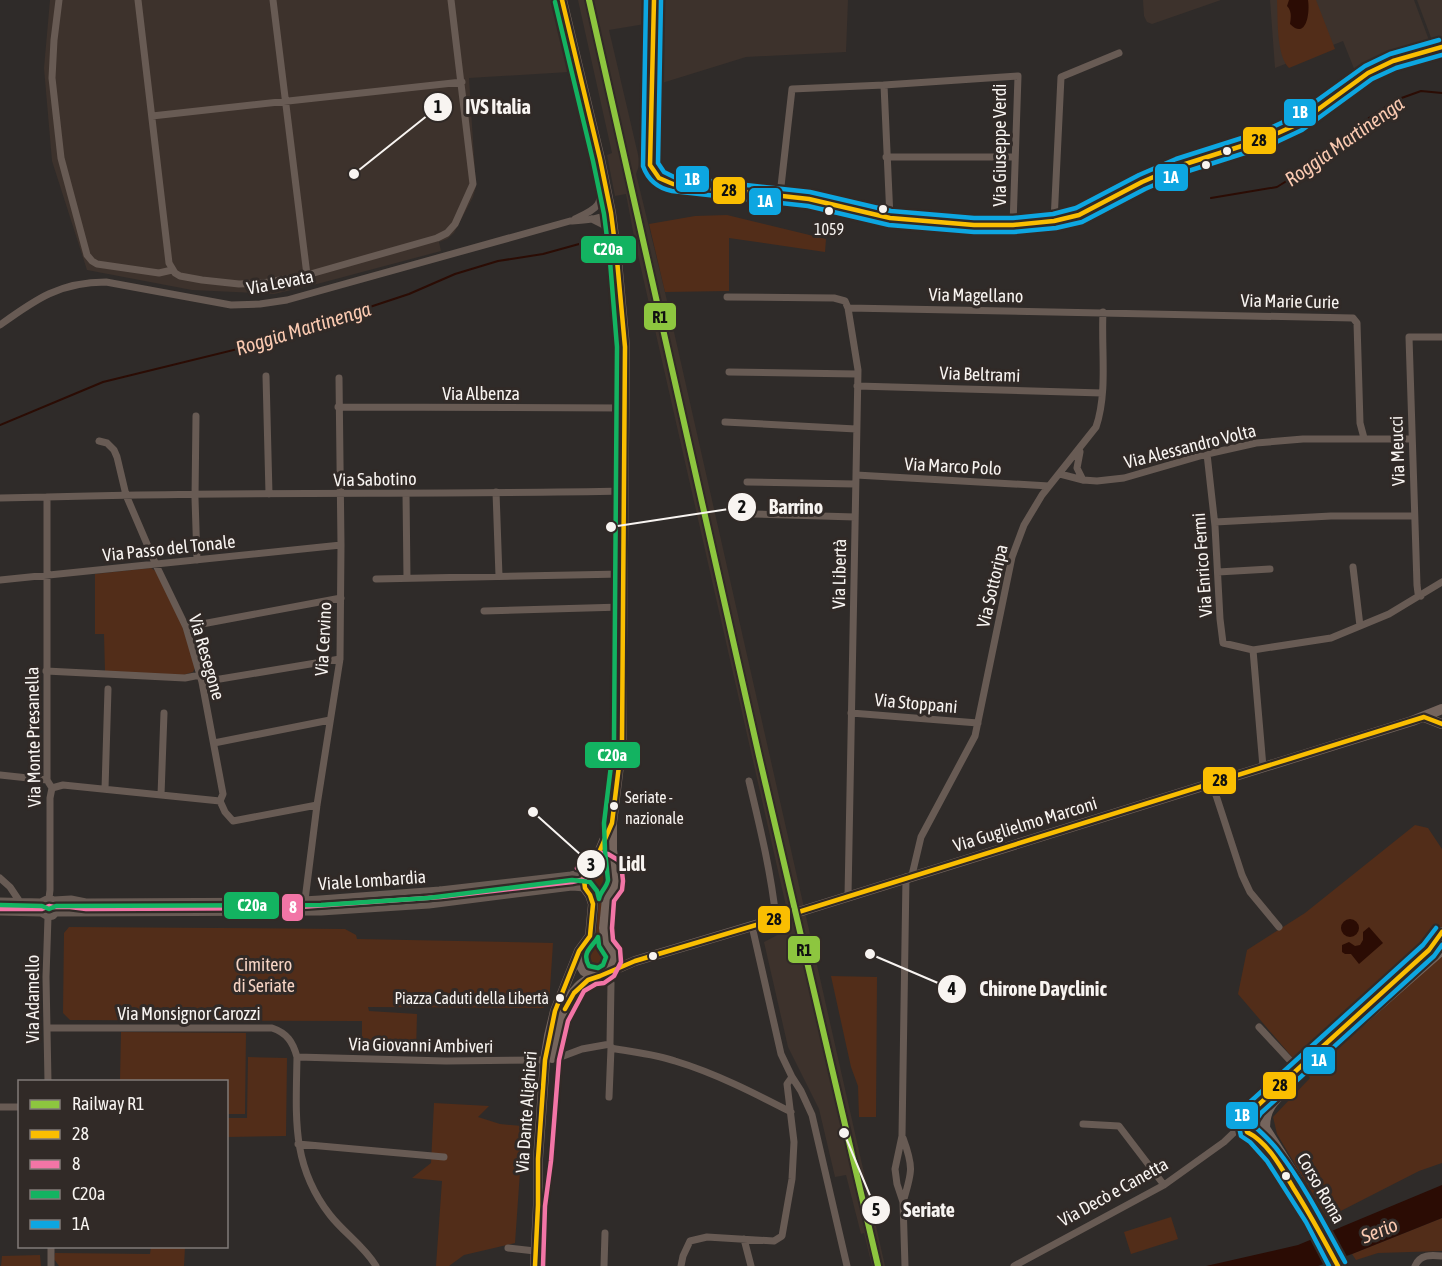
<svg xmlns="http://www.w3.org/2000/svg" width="1442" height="1266" viewBox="0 0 1442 1266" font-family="'Asap Condensed',sans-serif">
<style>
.built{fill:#3d322c}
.green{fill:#522d19}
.water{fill:#2b0c04}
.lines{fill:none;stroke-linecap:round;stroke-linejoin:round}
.stream{stroke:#2b0c04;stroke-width:2}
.street{stroke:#685b54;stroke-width:7}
.secondary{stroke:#75655d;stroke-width:10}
.bus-1-casing{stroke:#312a27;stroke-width:9}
.bus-2-casing{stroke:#312a27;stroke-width:9}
.bus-3-casing{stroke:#312a27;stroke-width:9}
.bus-4-casing{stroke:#312a27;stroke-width:9}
.bus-5-casing{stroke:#312a27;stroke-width:9}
.bus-1{stroke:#fabe01;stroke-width:4.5}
.bus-2{stroke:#f275a6;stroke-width:4.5}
.bus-3{stroke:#13b361;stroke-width:4.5}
.bus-4{stroke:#0da6e1;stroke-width:4.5}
.bus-5{stroke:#0da6e1;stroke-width:4.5}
.rail-1-casing{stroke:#312a27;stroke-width:10}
.rail-1{stroke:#8dc63f;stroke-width:6}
.bus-dot{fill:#f8f4f1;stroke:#312a27;stroke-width:2}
.labels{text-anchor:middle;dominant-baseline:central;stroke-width:6;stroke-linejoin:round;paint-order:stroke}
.bus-label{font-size:16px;fill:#f8f4f1;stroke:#312a27}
.street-label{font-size:18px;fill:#f8f4f1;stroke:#312a27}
.park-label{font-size:18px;fill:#f6d4c4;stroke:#312a27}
.water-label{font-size:20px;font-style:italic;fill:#fbcab1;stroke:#312a27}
.leader{fill:none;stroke:#f8f4f1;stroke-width:2}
.callout-dot{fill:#f8f4f1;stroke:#312a27;stroke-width:2}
.mark-label{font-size:18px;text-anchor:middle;font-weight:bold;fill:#111}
.callout-label{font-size:20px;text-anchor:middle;font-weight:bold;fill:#f8f4f1;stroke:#312a27;stroke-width:6;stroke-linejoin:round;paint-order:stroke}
.line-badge{stroke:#312a27;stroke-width:2}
.badge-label{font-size:16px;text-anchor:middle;font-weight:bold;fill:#fff}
.pale-badge-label{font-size:16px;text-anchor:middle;font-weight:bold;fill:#111}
</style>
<rect width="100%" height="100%" fill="#2f2b29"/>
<path class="built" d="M50,0H556L569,72L469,78L476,187L473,197L454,233L447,239L439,242L441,251L317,284L274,294L192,290L87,270L52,161L44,68Z
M578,0H848L846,52L746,57L649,87L651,23L609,30L640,163L636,174L665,292L885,1266H872L864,1233L861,1234L846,1175L835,1177L819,1109L788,1047L764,942L791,928L635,242L626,194L615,196L607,155L612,153Z
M1143,0H1221L1152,24L1147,22L1144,16Z
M1270,0H1414L1430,43L1391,56L1355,71L1343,41L1275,68Z
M1417,0H1442V40L1433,43Z"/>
<path class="green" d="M1277,0H1316L1335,49L1289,68C1276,55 1278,18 1277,0Z
M727,215L826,239L825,252L729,238V291L665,292L649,224L695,216Z
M151,568L157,572L183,627L195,668L193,672L183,675L105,671L104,634H95V574Z
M1415,825L1428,828L1442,849V1163L1419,1171L1327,1218L1277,1134L1273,1117L1310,1078L1238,994L1247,950L1305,913Z
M600,867C605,868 610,870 611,876C613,883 605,887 603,894C600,906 601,921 600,934H596L599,900L590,875L592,871Z
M69,927L345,929L356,935L357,939L553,943L549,1004L543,1008L368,1007L369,1011L417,1014L416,1052L363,1051L362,1050V1021L70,1020L63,1013L64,933Z
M585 958a11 11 0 1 1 22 0a11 11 0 1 1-22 0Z
M831,976L877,977L876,1117H859L858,1086L851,1067Z
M121,1032L246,1033L245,1114H227L226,1082L120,1081Z
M248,1057L287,1058L286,1136L227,1137V1118H247Z
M434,1103L489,1106L478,1117L500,1124L522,1126L523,1129L515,1243L464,1255L449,1266H436L442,1181L412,1178L431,1163Z
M1171,1217L1178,1239L1131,1254L1124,1232Z
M1442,1218V1251L1378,1253L1356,1260L1352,1254Z
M151,1247H185L184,1266H59L54,1259L55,1253L150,1254Z
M40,1255L41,1266H1L2,1256Z"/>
<path class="water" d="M1289,0H1308C1310,11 1307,41 1290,24C1291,18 1292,11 1287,6Z
M1341 928a9 9 0 1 1 18 0a9 9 0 1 1-18 0Z
M1369,927L1383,943L1359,964L1351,954H1345L1342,952V945L1349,942L1355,946L1360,945L1363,940V932Z
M1442,1185V1218L1352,1254L1318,1266H1206L1298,1245Z"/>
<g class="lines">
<path class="stream" d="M1211,198L1277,187L1301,172L1343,142L1369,118L1396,100L1421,91L1442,93
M0,425L103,382L258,344L409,294L455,274L498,261L543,254L608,236"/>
<path class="street" d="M59,0L54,40L52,78L61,158L87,255L92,261L97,264L159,273L172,270
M138,0L169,263L175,273L180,276L202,280L239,284L263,283L307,275L437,238L447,233L455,224L473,184L451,0
M273,0L307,275
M654,0L650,165C655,177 661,182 673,184L809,199L890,218L974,225H1013L1054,221L1079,215L1142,182L1179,166L1267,138L1298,124L1368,73L1393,61L1428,52L1442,47
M152,116L462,82
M886,157H1015
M780,195L792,89L884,85
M890,218L884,85L1018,76L1013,225
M575,219C597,208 603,207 600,181
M592,219L602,224L614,235
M1054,221L1061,77L1119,53
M727,297L834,298L845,301L848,308L858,370L848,896
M848,308L1353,318L1357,323L1360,423L1364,438
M0,325C36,299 60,282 106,282L231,305L260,304L287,300L570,221C584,220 598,220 611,213
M729,372L857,374
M266,376L269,494
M857,386L1102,393
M338,407L624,408
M196,416L195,498L197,560
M725,422L856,429
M99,441L107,443L114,450L117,457L126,495L156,565L186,627L202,682L223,794L220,801
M1080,452L1077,468L1083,480
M1207,454L1215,526L1220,619L1223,643L1253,650L1331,638L1389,614L1442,582
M1060,474L1083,480L1097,481L1124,478L1207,454L1256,443L1303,439H1412
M856,475L1049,486
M747,482L855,484
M496,492L499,576
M406,493L407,578
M0,498L47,497
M753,514L855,517
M1215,522L1331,516H1414
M1353,567L1360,626
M1218,572L1270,569
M376,579L622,574
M0,580L341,545
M1421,596L1418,593L1417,585L1409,337H1442
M484,611L622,607
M186,627L341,598
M1253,650L1263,767
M46,671L185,678L200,675
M202,682L340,659
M851,713L978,723
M214,743L330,720
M0,775L47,780
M749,781C760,827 771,872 776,919
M1212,783L1242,875L1250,892L1279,927
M52,788L63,785L220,801
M105,789L108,689
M161,795L164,713
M220,801L225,812L233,821L317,805
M912,875L921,837L975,736L1012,557L1024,525L1042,495L1096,427C1108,392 1101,349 1103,312
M0,878L10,887L20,902
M49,898L50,890V798L52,788L47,780V497C239,491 432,495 624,491
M305,900L317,805L340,659L341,545L339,378
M0,901L41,902L49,898L54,900L71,899L86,902L286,901L320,899L440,890L571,875L583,872
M429,905L430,898L440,890
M0,912L41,913L48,917L53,916L56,913L321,912L429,905L572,887L585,888
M605,974L611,983L610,1044L611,1048C632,1052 655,1054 675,1061C715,1073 754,1093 791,1112
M1259,1027L1298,1069
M47,1028H272C287,1033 293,1042 297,1057C296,1117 291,1165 330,1215C344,1233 364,1246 376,1266
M297,1057L446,1061L545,1060
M558,1058L582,1049L610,1044
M792,1077L801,1091L812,1115L847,1266
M48,1082L46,977L48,917
M609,1097L611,1048
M0,1107H20
M1083,1124L1119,1126L1164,1185
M903,1138C914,1168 912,1172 903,1202
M298,1144L444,1157
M744,1239L751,1266
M51,1246V1266
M508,1248L535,1251
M604,1266L605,1233
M681,1266L683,1256L690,1241L707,1237L774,1241L782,1236L792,1179L794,1142L787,1084L792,1077L781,1054L752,926
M905,1266L903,1202L897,1184L895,1169L902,1136L906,877
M1014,1266L1164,1185L1224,1142L1246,1121
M1415,1266C1420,1254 1431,1255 1442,1256"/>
<path class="secondary" d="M562,0L600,159L611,213L617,260L625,347L622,654V741L612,823V850L616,880L615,887L607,898L604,928L606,943L613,951L614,961L609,970L605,974
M1424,717L1442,724
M578,955V961L584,971L589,974L600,976L635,961L776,919L1412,721L1442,709
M1342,1038L1442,950
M552,1058C557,1037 562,1003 578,987C583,982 589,979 594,976
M1291,1085C1276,1099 1265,1106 1265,1128L1297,1179
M535,1266L538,1205V1159L545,1060L549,1036L555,1011L579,951L590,936L593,904L590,895L585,888L583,872L587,865L598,855L609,829
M1338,1266L1312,1218L1286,1176L1273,1156L1255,1136L1247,1132L1245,1124L1255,1108L1429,950L1442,932"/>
<g class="bus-1-casing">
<path id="bus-1" d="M654,0L650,165L659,178L673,184L809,199L890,218L974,225H1013L1054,221L1079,215L1142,182L1179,166L1267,138L1298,124L1368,73L1393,61L1442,47
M565,1009L574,993L588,980L600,976L635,961L776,919L1424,717L1442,724
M535,1266L538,1205V1159L545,1060L555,1011L579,951L590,936L593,904L590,895L585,888L583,872L587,865L598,855L612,823L622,741L625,347L617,260L611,213L600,159L562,0
M1338,1266C1324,1240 1310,1214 1294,1189C1282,1169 1269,1143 1247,1132L1245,1124L1255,1108L1429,950L1442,932"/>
</g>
<g class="bus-2-casing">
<path id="bus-2" d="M0,909H42L49,906L54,907H70L86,909L286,908L441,897L572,882L585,879
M543,1266L545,1206L551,1161L559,1060L568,1021L584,991L596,984L604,983L614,976L621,962L620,949L613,940L612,928L614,901L622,890L623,881L621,863L618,860L608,854L595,852L584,858L577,868"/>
</g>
<g class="bus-3-casing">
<path id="bus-3" d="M0,905L42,906L49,909L56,906L321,905L428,898L572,880L590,882L597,891L599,899C600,892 607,887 608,880L605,851L604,823L614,741L617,347L610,261L604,214L593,161L555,2
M598,937L599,946L606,957L603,965L598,968L589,966C581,952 592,948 598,937Z"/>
</g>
<g class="bus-4-casing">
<path id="bus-4" d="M646,0L643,166C648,180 657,188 672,191L808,206L889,225L974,232H1014L1056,228L1082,222L1145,189L1182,173L1270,145L1302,130L1372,79L1396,68L1442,55
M1345,1262C1325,1226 1305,1186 1279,1152C1272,1142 1262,1133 1253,1125L1261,1113L1434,956L1442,945"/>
</g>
<g class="bus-5-casing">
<path id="bus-5" d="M661,0L658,163L664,172L674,177L810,192L891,211L974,218H1013L1053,214L1076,208L1139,175L1176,159L1264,131L1294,117L1365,66L1390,54L1439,40
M1329,1266L1306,1222L1267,1161L1250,1142L1241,1136L1238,1122L1250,1102L1423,945L1436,928"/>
</g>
<use href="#bus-1" class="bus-1"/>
<use href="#bus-2" class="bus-2"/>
<use href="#bus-3" class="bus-3"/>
<use href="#bus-4" class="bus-4"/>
<use href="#bus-5" class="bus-5"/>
<g class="rail-1-casing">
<path id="rail-1" d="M589,0L759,756L878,1266"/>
</g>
<use href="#rail-1" class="rail-1"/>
</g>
<g class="bus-dot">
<circle cx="1227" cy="151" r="5"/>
<circle cx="1206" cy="165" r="5"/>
<circle cx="883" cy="209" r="5"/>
<circle cx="829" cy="211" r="5"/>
<circle cx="614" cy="806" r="5"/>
<circle cx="653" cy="956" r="5"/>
<circle cx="560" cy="998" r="5"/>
<circle cx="1286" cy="1176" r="5"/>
</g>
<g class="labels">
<g class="bus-label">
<text x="829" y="229">1059</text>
<text x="625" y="797" text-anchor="start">Seriate -<tspan x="625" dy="21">nazionale</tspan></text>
<text x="549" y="998" text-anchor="end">Piazza Caduti della Libertà</text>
</g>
<g class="street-label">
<text transform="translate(999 145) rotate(-90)">Via Giuseppe Verdi</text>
<text transform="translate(280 282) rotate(-11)">Via Levata</text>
<text transform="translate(976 295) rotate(1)">Via Magellano</text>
<text transform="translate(1290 301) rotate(1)">Via Marie Curie</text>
<text transform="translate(980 374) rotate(2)">Via Beltrami</text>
<text x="481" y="393">Via Albenza</text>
<text transform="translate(1190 446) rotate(-14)">Via Alessandro Volta</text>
<text transform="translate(1397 451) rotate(-92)">Via Meucci</text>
<text transform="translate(953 466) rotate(3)">Via Marco Polo</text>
<text transform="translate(375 479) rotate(-1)">Via Sabotino</text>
<text transform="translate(169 548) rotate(-6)">Via Passo del Tonale</text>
<text transform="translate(1202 565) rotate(-94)">Via Enrico Fermi</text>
<text transform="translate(839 574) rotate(-89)">Via Libertà</text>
<text transform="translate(992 586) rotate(-77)">Via Sottoripa</text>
<text transform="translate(323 639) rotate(-87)">Via Cervino</text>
<text transform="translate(207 657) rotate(74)">Via Resegone</text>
<text transform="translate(916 703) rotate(5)">Via Stoppani</text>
<text transform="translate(33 737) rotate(-91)">Via Monte Presanella</text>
<text transform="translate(1025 824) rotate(-17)">Via Guglielmo Marconi</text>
<text transform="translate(372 880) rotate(-4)">Viale Lombardia</text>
<text transform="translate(32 999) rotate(-90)">Via Adamello</text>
<text x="189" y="1013">Via Monsignor Carozzi</text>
<text transform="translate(421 1045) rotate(1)">Via Giovanni Ambiveri</text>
<text transform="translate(526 1112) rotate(-86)">Via Dante Alighieri</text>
<text transform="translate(1321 1188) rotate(60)">Corso Roma</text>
<text transform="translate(1113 1192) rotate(-29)">Via Decò e Canetta</text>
</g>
<g class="park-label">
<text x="264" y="964">Cimitero<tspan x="264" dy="21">di Seriate</tspan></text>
</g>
<g class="water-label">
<text transform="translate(1344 141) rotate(-35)">Roggia Martinenga</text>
<text transform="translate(303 328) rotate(-17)">Roggia Martinenga</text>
<text transform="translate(1379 1230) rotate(-22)">Serio</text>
</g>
</g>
<path class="leader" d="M354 174L438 107M611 527L742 507M533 812L591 864M870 954L952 989M844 1133L876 1210"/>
<g class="callout-dot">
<circle cx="354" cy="174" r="6"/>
<circle cx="611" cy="527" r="6"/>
<circle cx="533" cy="812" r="6"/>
<circle cx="870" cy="954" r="6"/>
<circle cx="844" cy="1133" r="6"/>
<circle cx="438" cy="107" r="15"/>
<circle cx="742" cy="507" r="15"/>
<circle cx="591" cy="864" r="15"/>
<circle cx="952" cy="989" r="15"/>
<circle cx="876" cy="1210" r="15"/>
</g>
<g class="mark-label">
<text x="438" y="113">1</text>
<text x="742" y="513">2</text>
<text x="591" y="871">3</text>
<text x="952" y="995">4</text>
<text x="876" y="1216">5</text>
</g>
<g class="callout-label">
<text x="498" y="114">IVS Italia</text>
<text x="796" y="514">Barrino</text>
<text x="632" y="871">Lidl</text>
<text x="1043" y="996">Chirone Dayclinic</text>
<text x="929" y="1217">Seriate</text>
</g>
<g class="line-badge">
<rect x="1283" y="98" width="34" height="29" rx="6" fill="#0da6e1"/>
<rect x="1242" y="126" width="35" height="29" rx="6" fill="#fabe01"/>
<rect x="1154" y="163" width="35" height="29" rx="6" fill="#0da6e1"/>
<rect x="675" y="165" width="35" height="28" rx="6" fill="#0da6e1"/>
<rect x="712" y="176" width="34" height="29" rx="6" fill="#fabe01"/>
<rect x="748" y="187" width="34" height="29" rx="6" fill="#0da6e1"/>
<rect x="580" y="235" width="57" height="29" rx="6" fill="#13b361"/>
<rect x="643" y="302" width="34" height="29" rx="6" fill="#8dc63f"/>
<rect x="584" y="741" width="57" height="28" rx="6" fill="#13b361"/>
<rect x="1202" y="766" width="35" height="29" rx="6" fill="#fabe01"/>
<rect x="223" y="891" width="57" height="29" rx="6" fill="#13b361"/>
<rect x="281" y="893" width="23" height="29" rx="6" fill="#f275a6"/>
<rect x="757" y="905" width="34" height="29" rx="6" fill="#fabe01"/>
<rect x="787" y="935" width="34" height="29" rx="6" fill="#8dc63f"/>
<rect x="1302" y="1046" width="34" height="29" rx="6" fill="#0da6e1"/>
<rect x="1262" y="1071" width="35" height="29" rx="6" fill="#fabe01"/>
<rect x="1225" y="1101" width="34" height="29" rx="6" fill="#0da6e1"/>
</g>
<g class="badge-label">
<text x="1300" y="118">1B</text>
<text x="1171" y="183">1A</text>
<text x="692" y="185">1B</text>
<text x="765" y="207">1A</text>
<text x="608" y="255">C20a</text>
<text x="612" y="761">C20a</text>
<text x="252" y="911">C20a</text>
<text x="293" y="913">8</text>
<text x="1319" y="1066">1A</text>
<text x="1242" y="1121">1B</text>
</g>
<g class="pale-badge-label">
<text x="1259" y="146">28</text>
<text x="729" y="196">28</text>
<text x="660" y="323">R1</text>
<text x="1220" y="786">28</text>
<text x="774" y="925">28</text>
<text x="804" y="956">R1</text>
<text x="1280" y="1091">28</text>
</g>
<rect x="18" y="1080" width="210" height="168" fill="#312a27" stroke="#817b78" stroke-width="1.5"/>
<rect x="30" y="1100" width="30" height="9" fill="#8dc63f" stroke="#817b78" stroke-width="1.5"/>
<text x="72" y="1110" font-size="18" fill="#f8f4f1">Railway R1</text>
<rect x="30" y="1130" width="30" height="9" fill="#fabe01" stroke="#817b78" stroke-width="1.5"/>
<text x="72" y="1140" font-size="18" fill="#f8f4f1">28</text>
<rect x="30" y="1160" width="30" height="9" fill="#f275a6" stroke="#817b78" stroke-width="1.5"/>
<text x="72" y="1170" font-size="18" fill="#f8f4f1">8</text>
<rect x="30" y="1190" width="30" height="9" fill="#13b361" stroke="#817b78" stroke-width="1.5"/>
<text x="72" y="1200" font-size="18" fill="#f8f4f1">C20a</text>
<rect x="30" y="1220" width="30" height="9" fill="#0da6e1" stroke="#817b78" stroke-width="1.5"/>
<text x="72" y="1230" font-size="18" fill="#f8f4f1">1A</text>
</svg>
